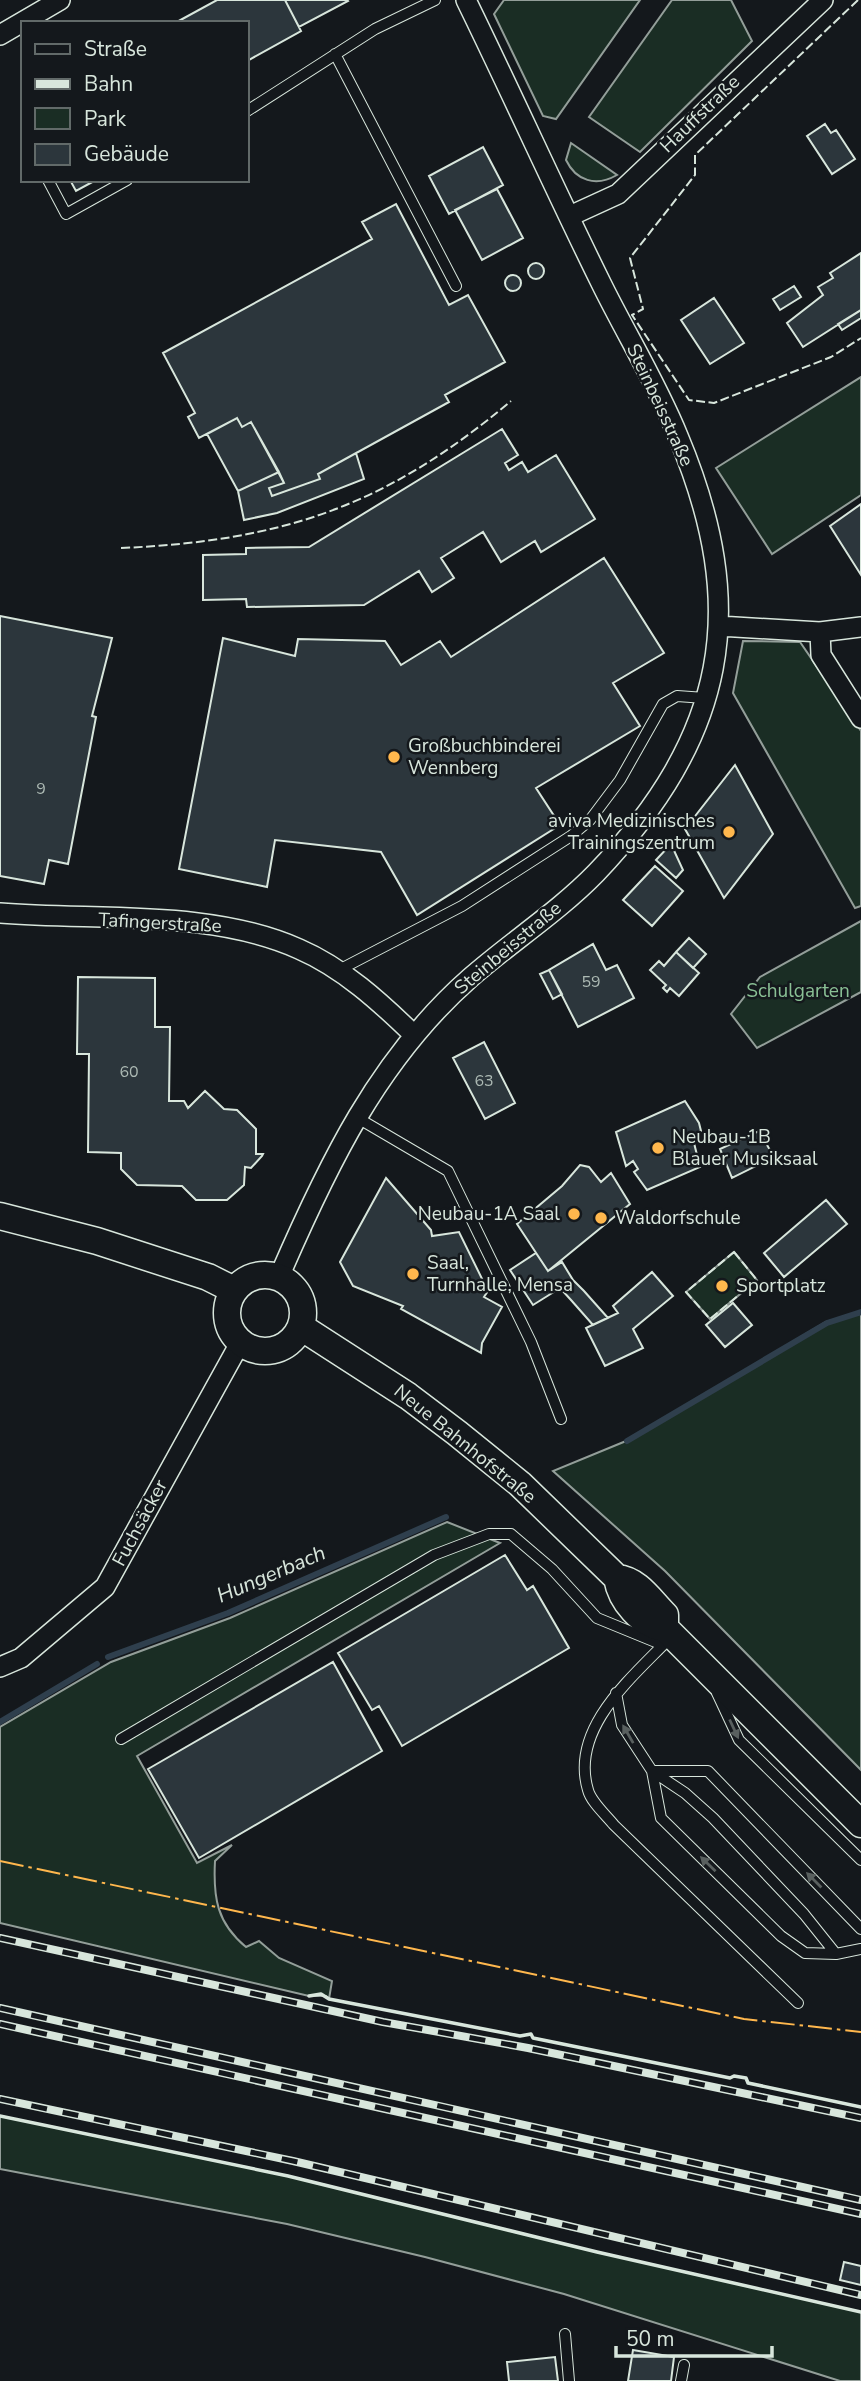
<svg xmlns="http://www.w3.org/2000/svg" width="861" height="2381" viewBox="0 0 861 2381" font-family="'Nunito Sans',sans-serif">
<style>
.green{fill:#1a2d24;stroke:#939e99;stroke-width:2}
.lines{fill:none;stroke-linecap:round;stroke-linejoin:round}
.stream{stroke:#2f3f4d;stroke-width:6}
.building{fill:#2c363c;stroke:#d8e6dc;stroke-width:2}
.service-casing{stroke:#d8e6dc;stroke-width:12}
.minor-casing{stroke:#d8e6dc;stroke-width:22}
.secondary-casing{stroke:#d8e6dc;stroke-width:29}
.service{stroke:#14181c;stroke-width:10}
.minor{stroke:#14181c;stroke-width:19}
.secondary{stroke:#14181c;stroke-width:26}
.rail-casing{stroke:#d8e6dc;stroke-width:8}
.rail{stroke:#14181c;stroke-width:5;stroke-dasharray:16;stroke-linecap:butt}
.fence{stroke:#d8e6dc;stroke-width:2;stroke-dasharray:9 3.5;stroke-linecap:butt}
.wall{stroke:#d8e6dc;stroke-width:3.5}
.power{stroke:#ffb74d;stroke-width:2;stroke-dasharray:24 5 3.5 5;stroke-linecap:butt}
.oneway{fill:#59605f}
.poi-dot{fill:#ffb74d;stroke:#14181c;stroke-width:2.5}
.labels{text-anchor:middle;dominant-baseline:central;stroke-width:5;stroke-linejoin:round;paint-order:stroke}
.number-label{font-size:16px;fill:#adbab4}
.street-label{font-size:19px;fill:#d8e6dc;stroke:#14181c}
.poi-label{font-size:19px;fill:#d8e6dc;stroke:#14181c;text-anchor:start}
.park-label{font-size:19px;fill:#8ac095;stroke:#14181c}
.water-label{font-size:21px;font-style:italic;fill:#d8e6dc;stroke:#14181c}
</style>
<rect width="100%" height="100%" fill="#14181c"/>
<path class="green" d="M504,0H640L556,119L543,116L494,14Z
M672,0H731L752,41L640,152L589,117Z
M571,143L617,175C596,187 576,181 566,160Z
M861,377V495L772,554L716,468Z
M743,641L800,642L861,731V906L855,908L733,693Z
M861,921V992L757,1048L731,1014L760,977Z
M734,1252L757,1280L710,1319L686,1292Z
M861,1312V1770L665,1571L553,1471L626,1441L826,1322Z
M447,1522L500,1543L137,1756L197,1863L232,1845L215,1861C213,1898 217,1923 246,1947L259,1941L279,1958L332,1981L329,1999L326,1996H309L0,1923V1727L111,1662L230,1618Z
M0,2116L288,2176L597,2252L861,2312V2381H840L564,2294L425,2257L287,2224L0,2169Z"/>
<g class="lines">
<path class="stream" d="M627,1441L827,1323L861,1312
M108,1657L228,1613L446,1517
M0,1722L97,1664"/>
</g>
<path class="building" d="M217,0H285L301,31L247,61V23H175Z
M285,0H347L348,1L299,27Z
M825,124L831,133L836,130L855,159L832,174L807,136Z
M483,147L503,185L449,214L429,176Z
M70,180H96L76,191Z
M497,189L523,238L482,260L455,210Z
M396,204L449,305L468,295L505,362L445,395L449,402L318,474L320,479L272,496L269,488L284,483L251,422L242,427L237,418L199,438L188,417L195,413L163,353L372,239L362,222Z
M861,253V310L803,347L787,323L823,295L818,287L833,278L830,273Z
M528 271a8 8 0 1 1 16 0a8 8 0 1 1-16 0Z
M505 283a8 8 0 1 1 16 0a8 8 0 1 1-16 0Z
M794,286L801,297L780,310L773,299Z
M714,298L744,343L710,364L681,320Z
M861,310V318L842,330L838,324Z
M237,418L242,427L251,422L279,472L238,491L207,434Z
M502,429L518,455L505,463L509,470L522,462L528,472L556,455L595,519L541,552L535,541L501,562L483,532L441,558L454,578L432,592L419,571L364,605L247,607L246,599L203,600V555L246,554V548L309,547Z
M356,453L364,479L277,513L244,520L238,491L279,472L284,483L269,488L272,496L320,479L318,474Z
M861,504V575L830,526Z
M604,558L664,653L613,683L640,726L536,788L560,825L417,915L381,852L275,840L267,887L179,869L223,638L295,656L298,639L385,641L401,665L440,641L451,657Z
M0,616L112,638L92,716L96,717L68,864L49,860L44,884L0,876Z
M735,765L773,834L724,898L685,829Z
M671,844L683,870L676,878L656,860Z
M655,866L683,891L652,926L623,900Z
M689,938L706,954L693,968L676,952Z
M593,944L606,970L617,965L634,998L578,1027L549,970Z
M676,952L699,973L679,996L670,988L667,992L663,988L666,985L650,970L659,961L664,966Z
M549,970L562,994L553,999L540,974Z
M78,977L155,978V1027H170L169,1101H184L188,1108L205,1091L224,1109L237,1110L256,1129V1154H263L262,1156L251,1168L245,1167L244,1185L227,1200H196L182,1186L137,1185L121,1169V1153L88,1152L89,1054H77Z
M484,1042L515,1103L485,1119L453,1058Z
M685,1101L699,1123L701,1131L692,1135L700,1167L647,1190L634,1172L638,1169L633,1161L626,1166L616,1132Z
M759,1131L774,1157L732,1178L720,1149Z
M580,1165L589,1167L601,1182L611,1173L630,1204L548,1271L517,1224L562,1186Z
M386,1178L431,1230L432,1236L459,1232L488,1291L484,1297L502,1307L482,1343L481,1353L401,1309L403,1306L353,1286L340,1262Z
M826,1200L847,1224L784,1277L764,1253Z
M536,1253L548,1271L562,1262L573,1280L533,1305L510,1270Z
M652,1272L673,1296L633,1329L643,1348L605,1366L586,1328L618,1313L613,1306Z
M573,1280L584,1291L608,1318L593,1325L571,1300L560,1288Z
M733,1303L752,1325L725,1347L706,1325Z
M505,1555L527,1590L533,1586L569,1648L402,1746L379,1706L372,1710L338,1653Z
M333,1662L382,1751L199,1858L148,1769Z
M844,2262L861,2266V2285L840,2280Z
M633,2350L674,2357L671,2381H628Z
M555,2357L558,2381H509L507,2362Z"/>
<g class="lines">
<g class="service-casing">
<path id="service" d="M335,54L456,286
M247,111L375,29L435,0
M48,180L66,214L127,180
M337,971L462,906L571,836L590,820L620,780L663,704L677,696L705,698
M356,1117L448,1171L531,1342L561,1419
M666,1642C629,1680 570,1730 588,1790C591,1802 606,1815 614,1825L798,2003
M616,1693L622,1725L652,1771L685,1793L713,1818L804,1914L836,1954
M717,1693L739,1740L861,1860
M121,1739L434,1555L489,1534H511L552,1569L597,1618L663,1645
M652,1771L661,1818L781,1936L805,1953L836,1954L861,1949
M652,1771H708L861,1929
M565,2334L569,2381
M681,2381L684,2365"/>
</g>
<g class="minor-casing">
<path id="minor" d="M0,35L60,0
M570,216L618,194L823,0
M719,626L820,632L861,627
M820,632L821,655L861,718
M0,913C97,921 210,909 299,949C343,968 380,1002 414,1035
M279,1277C327,1166 378,1059 470,978C511,942 558,912 596,873C726,736 751,610 678,436C657,384 626,334 601,283C555,190 512,94 466,0
M0,1667L21,1658L105,1587L240,1343"/>
</g>
<g class="secondary-casing">
<path id="secondary" d="M0,1216L97,1241L208,1277L234,1290
M227 1313a38 38 0 1 1 76 0a38 38 0 1 1-76 0Z
M301,1327L408,1396L457,1433L520,1484L617,1578C621,1601 641,1625 665,1628L861,1824
M617,1578C638,1580 650,1600 665,1615V1628"/>
</g>
<use href="#service" class="service"/>
<use href="#minor" class="minor"/>
<use href="#secondary" class="secondary"/>
<g class="rail-casing">
<path id="rail" d="M0,1938L383,2022L528,2048L861,2118
M0,2008L861,2200
M0,2024L861,2214
M0,2099L293,2161L861,2295"/>
</g>
<use href="#rail" class="rail"/>
<path class="fence" d="M858,0L695,155V175L630,258L643,309L632,315L689,400L714,403L831,357L861,338
M121,548C283,541 386,506 511,401
M734,1252L757,1280L710,1319L686,1292Z"/>
<path class="wall" d="M309,1996L321,1994L329,1999L520,2036L531,2034L533,2038L730,2078L734,2076L746,2078L748,2083L861,2107
M0,2116L288,2176L597,2252L861,2312"/>
<path class="power" d="M0,1861L744,2019L861,2032"/>
</g>
<defs><path id="oneway-solid" d="M-6-.8H1V-3.2L6.5 0L1 3.2V.8H-6Z" transform="scale(1.75)"/></defs>
<g class="oneway">
<use href="#oneway-solid" transform="translate(734 1729) rotate(65)"/>
<use href="#oneway-solid" transform="translate(628 1734) rotate(-120)"/>
<use href="#oneway-solid" transform="translate(708 1864) rotate(-136)"/>
<use href="#oneway-solid" transform="translate(814 1880) rotate(-135)"/>
</g>
<g class="poi-dot">
<circle cx="394" cy="757" r="7"/>
<circle cx="729" cy="832" r="7"/>
<circle cx="658" cy="1148" r="7"/>
<circle cx="574" cy="1214" r="7"/>
<circle cx="601" cy="1218" r="7"/>
<circle cx="413" cy="1274" r="7"/>
<circle cx="722" cy="1286" r="7"/>
</g>
<g class="labels">
<g class="number-label">
<text x="41" y="789">9</text>
<text x="591" y="982">59</text>
<text x="129" y="1072">60</text>
<text x="484" y="1081">63</text>
</g>
<g class="street-label">
<text transform="translate(700 114) rotate(-44)">Hauffstraße</text>
<text transform="translate(660 405) rotate(65)">Steinbeisstraße</text>
<text transform="translate(160 923) rotate(3)">Tafingerstraße</text>
<text transform="translate(508 948) rotate(-40)">Steinbeisstraße</text>
<text transform="translate(465 1444) rotate(39)">Neue Bahnhofstraße</text>
<text transform="translate(140 1523) rotate(-62)">Fuchsäcker</text>
</g>
<g class="poi-label">
<text x="408" y="746">Großbuchbinderei<tspan x="408" dy="22">Wennberg</tspan></text>
<text x="715" y="821" text-anchor="end">aviva Medizinisches<tspan x="715" dy="22">Trainingszentrum</tspan></text>
<text x="672" y="1137">Neubau-1B<tspan x="672" dy="22">Blauer Musiksaal</tspan></text>
<text x="560" y="1214" text-anchor="end">Neubau-1A Saal</text>
<text x="615" y="1218">Waldorfschule</text>
<text x="427" y="1263">Saal,<tspan x="427" dy="22">Turnhalle, Mensa</tspan></text>
<text x="736" y="1286">Sportplatz</text>
</g>
<g class="park-label">
<text x="798" y="991">Schulgarten</text>
</g>
<g class="water-label">
<text transform="translate(271 1574) rotate(-23)">Hungerbach</text>
</g>
</g>
<rect x="21" y="21" width="228" height="161" fill="#14181c" stroke="#626a69" stroke-width="2"/>
<rect x="35" y="44" width="35" height="10" fill="#14181c" stroke="#626a69" stroke-width="2"/>
<text x="84" y="56" font-size="21" fill="#d8e6dc">Straße</text>
<rect x="35" y="79" width="35" height="10" fill="#d8e6dc" stroke="#626a69" stroke-width="2"/>
<text x="84" y="91" font-size="21" fill="#d8e6dc">Bahn</text>
<rect x="35" y="108" width="35" height="21" fill="#1a2d24" stroke="#626a69" stroke-width="2"/>
<text x="84" y="126" font-size="21" fill="#d8e6dc">Park</text>
<rect x="35" y="144" width="35" height="21" fill="#2c363c" stroke="#626a69" stroke-width="2"/>
<text x="84" y="161" font-size="21" fill="#d8e6dc">Gebäude</text>
<path d="M616 2346v10h156v-10" fill="none" stroke="#d8e6dc" stroke-width="3.5"/>
<text x="626" y="2346" font-size="21" fill="#d8e6dc" stroke="#14181c" stroke-width="5" paint-order="stroke">50 m</text>
</svg>
